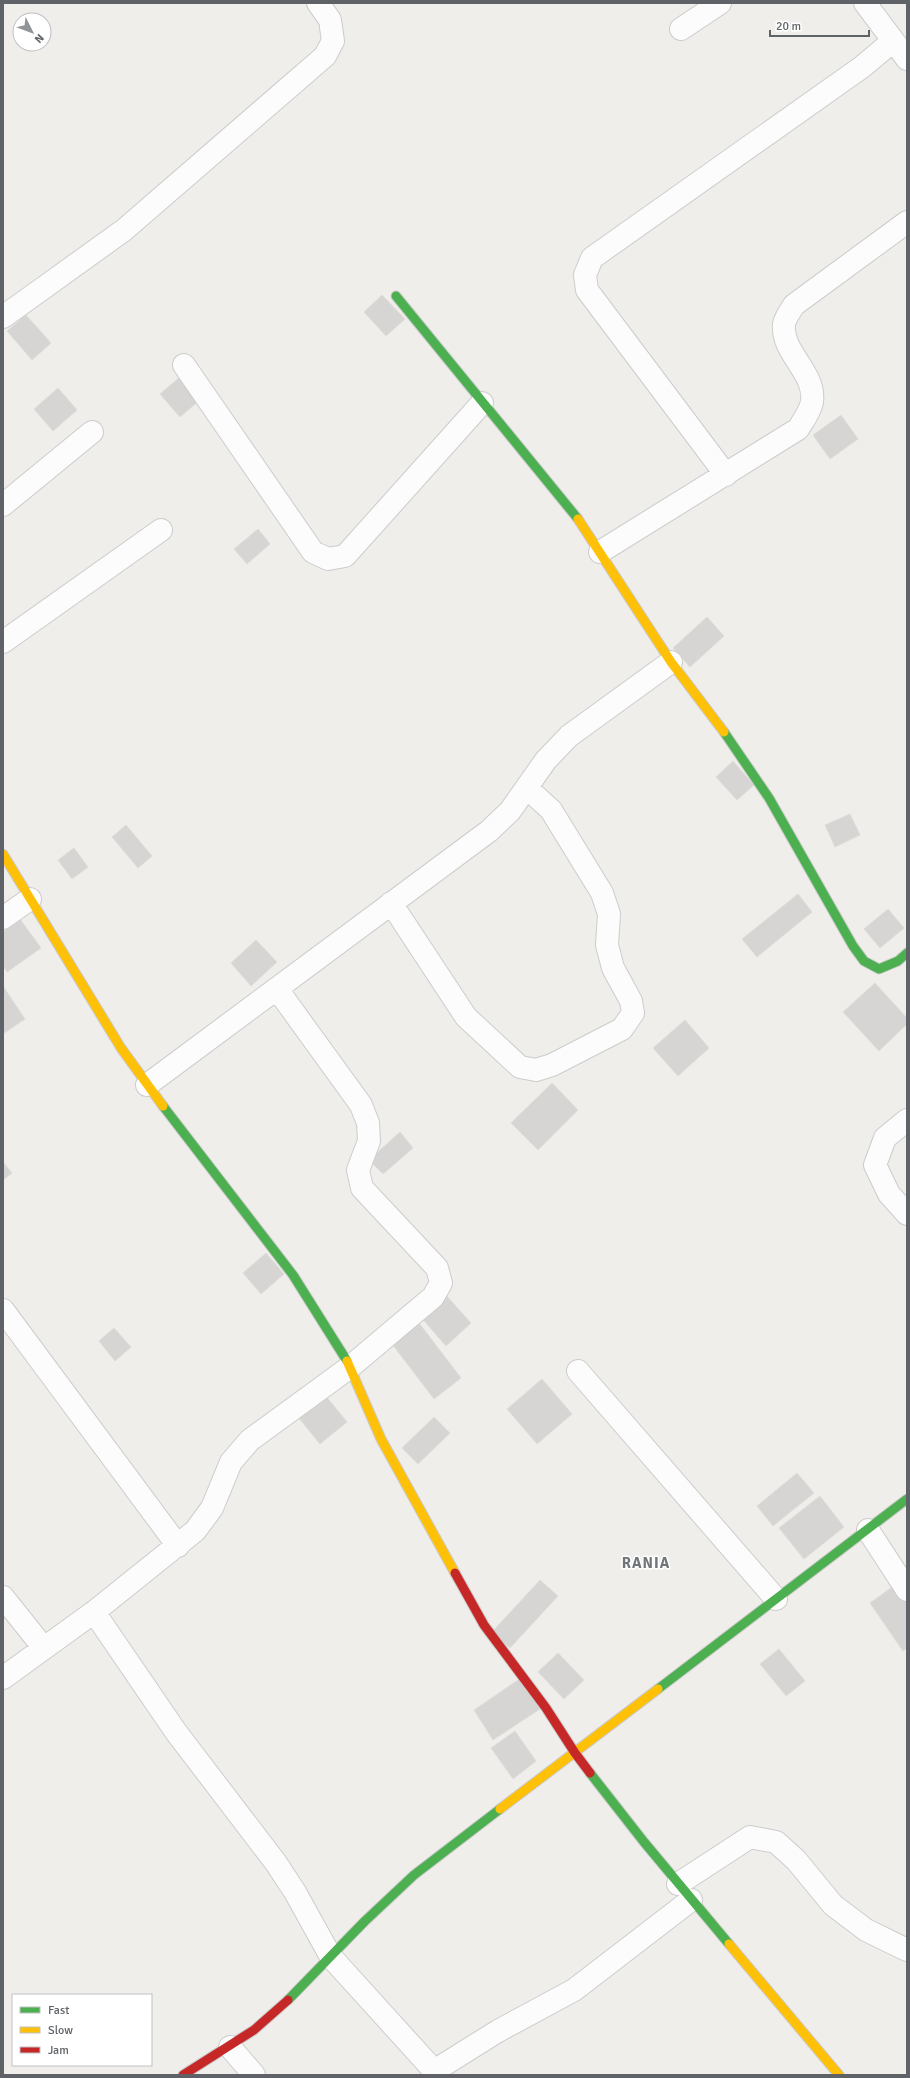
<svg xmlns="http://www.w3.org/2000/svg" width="910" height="2078" viewBox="0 0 910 2078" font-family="Signika,sans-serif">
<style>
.building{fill:#d6d5d3;stroke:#deddd9}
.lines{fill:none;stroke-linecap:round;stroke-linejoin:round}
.street-casing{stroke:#cbcccc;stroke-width:24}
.fast-casing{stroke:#cacacb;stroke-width:11}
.slow-casing{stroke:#cacacb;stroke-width:11}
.jam-casing{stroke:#cacacb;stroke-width:11}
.street{stroke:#fdfcfc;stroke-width:22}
.fast{stroke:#4caf50;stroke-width:9}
.slow{stroke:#ffc107;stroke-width:9}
.jam{stroke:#c62828;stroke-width:9}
.labels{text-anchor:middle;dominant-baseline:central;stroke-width:3;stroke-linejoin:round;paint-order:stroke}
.district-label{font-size:15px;font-weight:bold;letter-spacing:1px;fill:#70757a;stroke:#fff}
</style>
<rect width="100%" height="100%" fill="#efeeea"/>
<path class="building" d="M382,295L405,319L386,336L364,312Z
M26,315L51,343L32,360L7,331Z
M180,377L200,400L180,417L160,394Z
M58,388L77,410L53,431L34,409Z
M841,415L858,439L830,459L813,435Z
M258,529L270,544L247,564L234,549Z
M707,617L724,636L690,667L673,648Z
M733,761L754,785L737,800L716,777Z
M850,814L860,835L835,847L825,825Z
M126,825L152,856L138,868L112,837Z
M74,848L88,867L72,879L58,860Z
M798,894L812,912L757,957L742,939Z
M888,909L904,928L880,948L864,929Z
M20,919L41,948L7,972L3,966V932Z
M256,940L277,962L251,986L231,963Z
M875,983L907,1018V1024L879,1051L843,1012Z
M3,986L25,1019L3,1034Z
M685,1020L709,1048L678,1076L653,1048Z
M552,1083L578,1110L538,1150L511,1123Z
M400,1132L413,1148L383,1174L369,1160Z
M3,1162L12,1173L3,1180Z
M266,1253L284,1274L261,1294L243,1273Z
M444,1293L471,1323L446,1346L419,1315Z
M416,1319L461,1378L434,1399L389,1340Z
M114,1328L131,1347L115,1361L99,1341Z
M542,1379L572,1414L537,1444L507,1409Z
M325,1395L347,1422L320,1444L298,1417Z
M434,1417L450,1433L418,1464L402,1448Z
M797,1473L814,1493L773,1526L757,1506Z
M820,1496L844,1527L804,1559L779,1528Z
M540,1580L558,1596L510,1648L492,1632Z
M895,1585L907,1602V1648L903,1651L870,1603Z
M779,1649L805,1681L786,1696L760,1664Z
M558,1653L584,1680L564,1699L538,1672Z
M521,1678L540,1709L493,1740L474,1710Z
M515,1731L536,1761L513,1779L491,1748Z"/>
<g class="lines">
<g class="street-casing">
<path id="street" d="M865,3L907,59
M681,29L720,3
M3,317L124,230L325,56L333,41L330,20L318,3
M184,365L313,552L328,559L345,556L482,403
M726,475L587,290L585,275L592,258L862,67L893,41
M3,505L92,432
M600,552L798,429C803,421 810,412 812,402C816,372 781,353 784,324C785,318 791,310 794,305L907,222
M3,642L161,530
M391,903L466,1017L520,1067L536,1070L552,1065L622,1029L633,1013L631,1001L613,968L607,945L609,914L602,893L551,810L527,788
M3,918L30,899
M147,1085L489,831L510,811L546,760L569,736L671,662
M907,1120L885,1138L875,1165L889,1194L907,1214
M3,1310L178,1546
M578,1371L776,1599
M868,1530L907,1590
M3,1597L43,1647
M94,1612L176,1732L276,1863L295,1892L331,1957L438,2075
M3,1678L94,1612L195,1531L212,1508L231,1462L250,1440L350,1367L433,1297L441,1283L437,1268L362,1188L358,1170L369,1141L368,1123L361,1105L277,989
M678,1884L750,1837L776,1842L796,1860L833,1905L866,1930L907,1950
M230,2047L254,2075
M434,2071L498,2031L574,1990L691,1900"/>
</g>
<g class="fast-casing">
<path id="fast" d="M396,296L578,519
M724,732L769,798L853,946L864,961L879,969L898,961L907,953
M163,1106L293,1275L347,1361
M658,1689L907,1499
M590,1773L644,1842L729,1944
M288,2000L365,1921L414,1875L500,1809"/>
</g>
<g class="slow-casing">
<path id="slow" d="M578,519L671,662L724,732
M3,854L121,1048L163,1106
M347,1361L381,1439L455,1573
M500,1809L658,1689
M729,1944L839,2075"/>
</g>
<g class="jam-casing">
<path id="jam" d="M455,1573L484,1625L546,1708L575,1753L590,1773
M183,2075L254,2030L288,2000"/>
</g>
<use href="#street" class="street"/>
<use href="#fast" class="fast"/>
<use href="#slow" class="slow"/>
<use href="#jam" class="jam"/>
</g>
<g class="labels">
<g class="district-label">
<text x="646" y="1563">RANIA</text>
</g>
</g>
<rect width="910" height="2078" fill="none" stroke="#5f6368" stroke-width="8"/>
<rect x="12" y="1994" width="140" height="72" fill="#ffffff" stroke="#bfc1c3"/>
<rect x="20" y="2007" width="20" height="6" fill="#4caf50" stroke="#bfc1c3"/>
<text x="48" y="2014" font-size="12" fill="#5f6368">Fast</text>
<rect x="20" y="2027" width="20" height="6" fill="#ffc107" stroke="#bfc1c3"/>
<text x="48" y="2034" font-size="12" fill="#5f6368">Slow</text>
<rect x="20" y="2047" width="20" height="6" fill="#c62828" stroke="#bfc1c3"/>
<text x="48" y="2054" font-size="12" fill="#5f6368">Jam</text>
<g transform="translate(32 32) rotate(132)"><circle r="19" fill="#ffffff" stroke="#bfc1c3"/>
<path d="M0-3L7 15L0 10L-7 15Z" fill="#919496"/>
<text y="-6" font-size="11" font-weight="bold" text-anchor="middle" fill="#5f6368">N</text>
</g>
<path d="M770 30v6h99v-6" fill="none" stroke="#5f6368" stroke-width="2"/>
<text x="776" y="30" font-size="12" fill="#5f6368" stroke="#ffffff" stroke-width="3" paint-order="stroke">20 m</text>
</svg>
